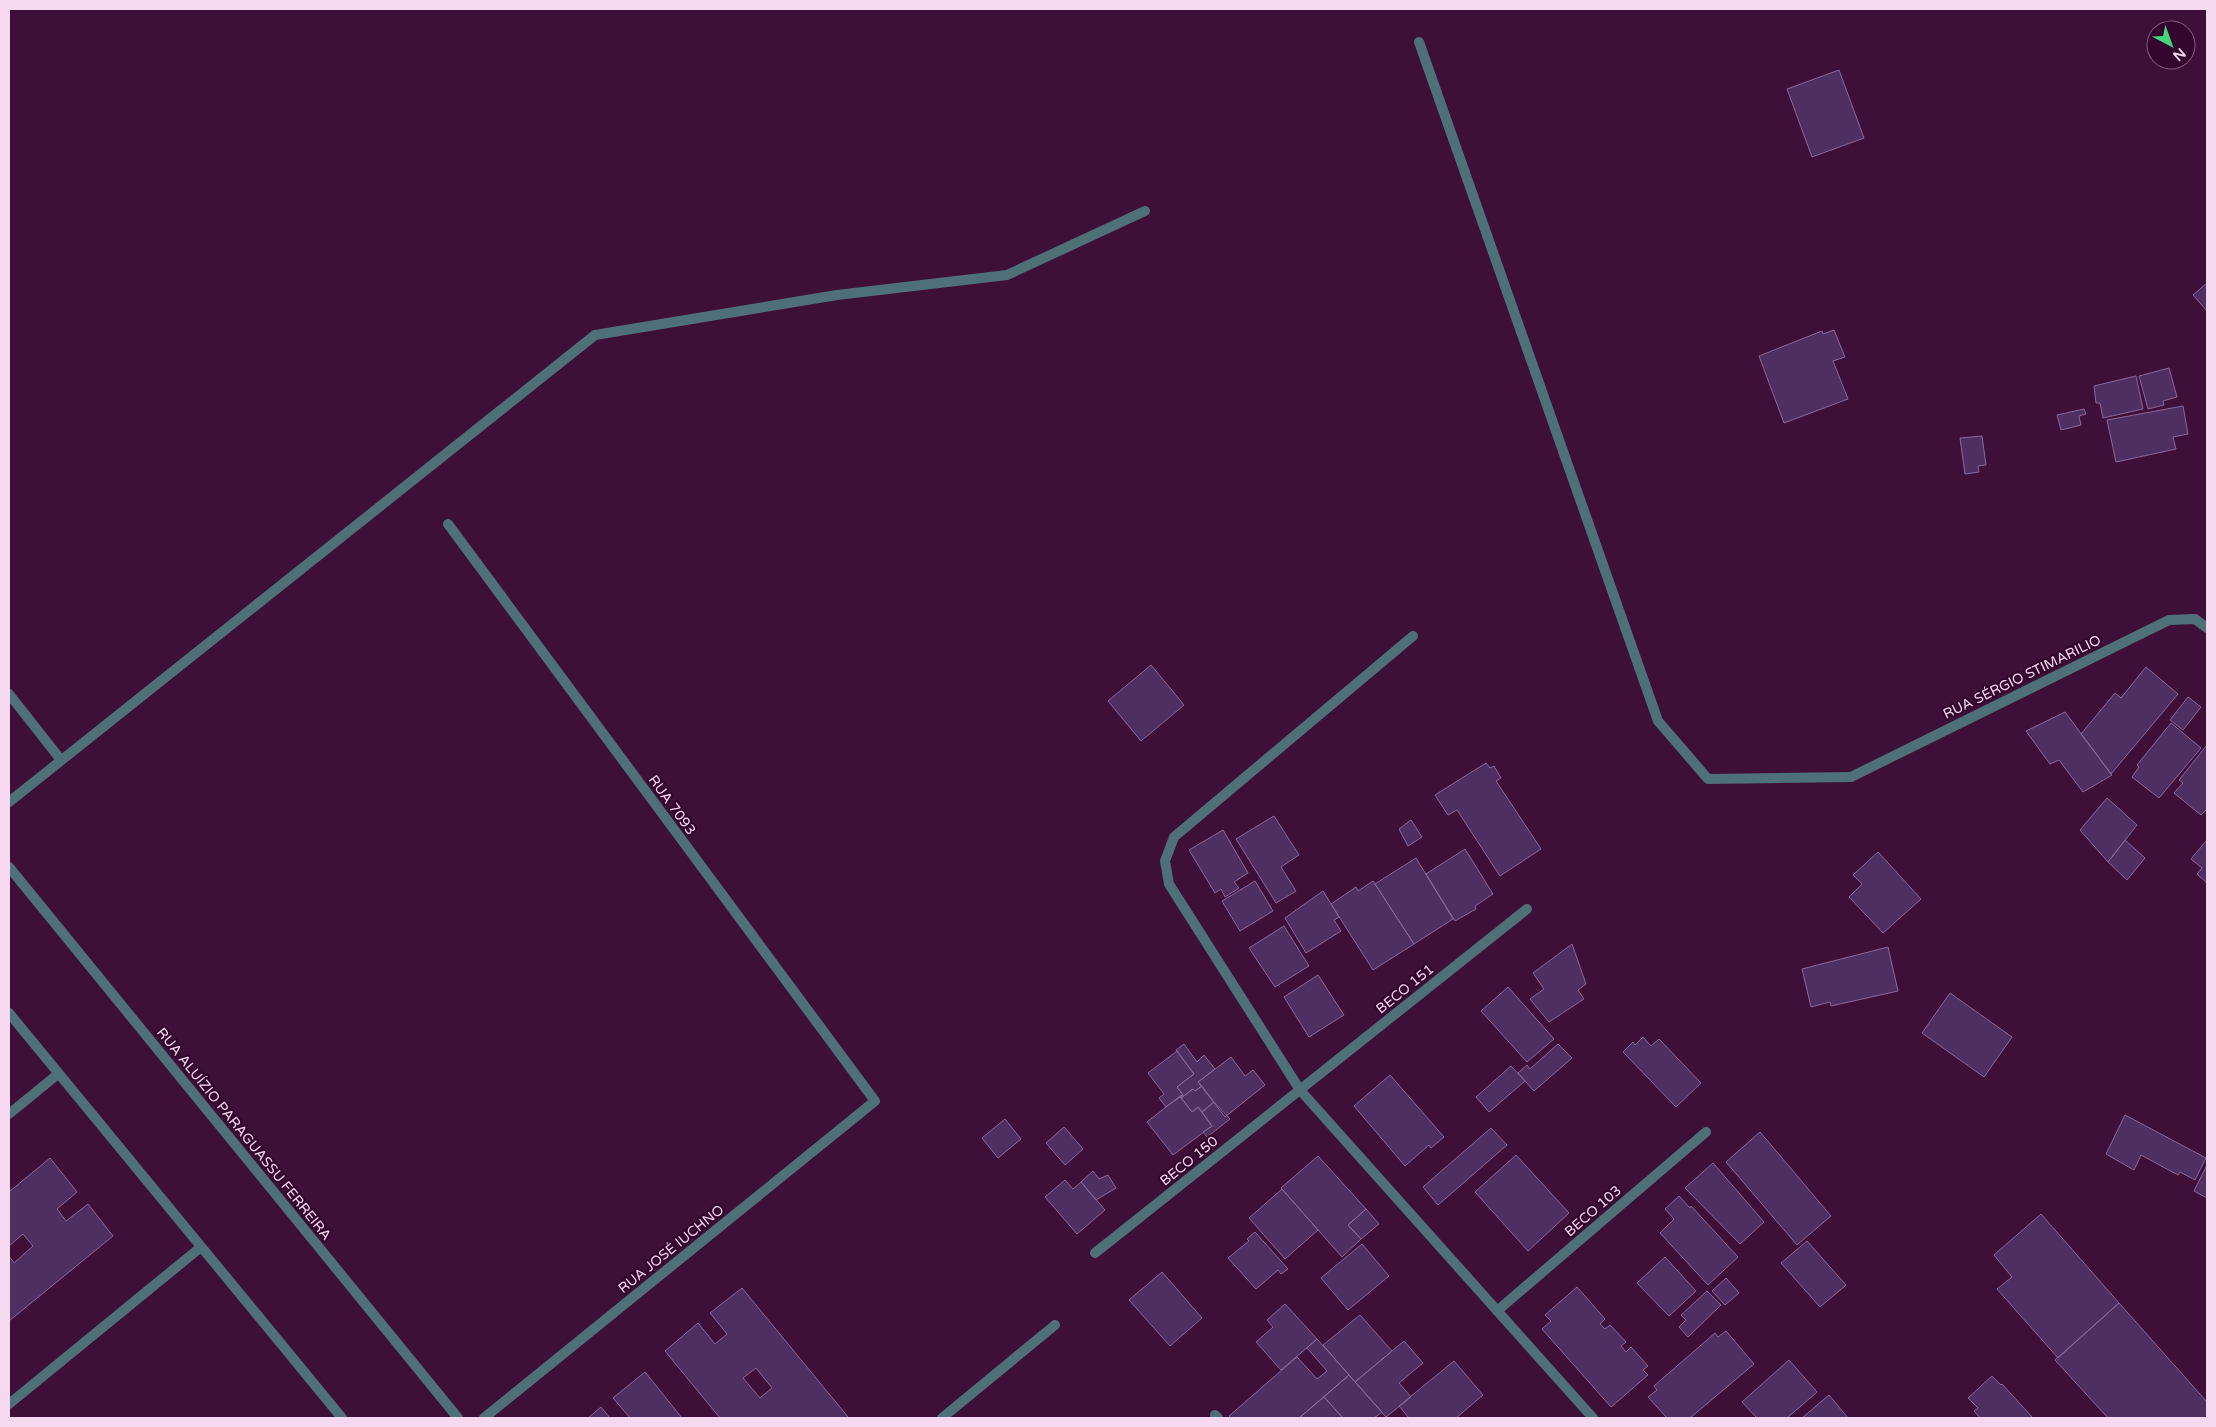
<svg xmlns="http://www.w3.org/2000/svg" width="2216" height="1427" viewBox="0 0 2216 1427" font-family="'Varela Round',sans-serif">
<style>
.building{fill:#4f2f61;stroke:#8a689e;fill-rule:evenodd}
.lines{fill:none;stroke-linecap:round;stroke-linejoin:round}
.lane{stroke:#4e7078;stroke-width:10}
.street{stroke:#4e7078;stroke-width:10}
.labels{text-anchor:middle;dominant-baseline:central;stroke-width:4.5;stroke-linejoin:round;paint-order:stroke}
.street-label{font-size:14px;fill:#f6d9f1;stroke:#33052f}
</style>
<rect width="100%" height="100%" fill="#3e1039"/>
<path class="building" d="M1839,70L1864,138L1812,157L1787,89Z
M2207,283V311L2193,295Z
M1834,330L1845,357L1833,361L1848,399L1784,423L1759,356L1822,331L1823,334Z
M2169,368L2177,397L2163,401L2164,405L2148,409L2139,376Z
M2136,376L2143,409L2103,418L2100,403H2096L2094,386Z
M2183,406L2188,434L2173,437L2176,449L2116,462L2107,420Z
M2084,409L2086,414L2079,416L2081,425L2061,430L2057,415Z
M1982,436L1986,465L1978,466L1979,472L1965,474L1960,438Z
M1151,665L1184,705L1141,741L1108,701Z
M2146,667L2178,694L2111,774L2081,734L2115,693L2121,698Z
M2188,697L2201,707L2183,730L2170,720Z
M2065,712L2112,775L2083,792L2059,760L2050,764L2026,731Z
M2171,723L2201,748L2159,798L2132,777L2139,767L2137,765Z
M2207,745V809L2201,815L2174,793L2183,783L2179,780Z
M1486,763L1490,768L1494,766L1501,778L1496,781L1541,849L1500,876L1457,810L1448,815L1435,795Z
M2107,798L2137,825L2108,862L2080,830Z
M1274,816L1299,855L1281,867L1296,891L1276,903L1236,839Z
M1411,820L1422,837L1408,846L1399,829Z
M1223,830L1248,873L1234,882L1239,888L1225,897L1221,889L1215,893L1189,850Z
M2125,840L2145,858L2127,880L2108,862Z
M2207,840V883L2197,874L2202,868L2191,859Z
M1465,849L1493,894L1475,906L1476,909L1455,921L1426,874Z
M1878,852L1921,899L1883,933L1849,897L1862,884L1853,875Z
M1416,858L1453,919L1414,944L1375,884Z
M1255,881L1273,911L1240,931L1222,901Z
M1373,881L1414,944L1373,970L1331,904L1356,887L1358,891Z
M1323,891L1339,917L1334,920L1341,931L1306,953L1285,918Z
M1284,926L1309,966L1275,987L1249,948Z
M1572,944L1586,984L1578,990L1584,999L1549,1022L1530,999L1544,989L1533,973Z
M1888,947L1898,991L1831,1006L1830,1002L1811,1007L1802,969Z
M1318,975L1344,1015L1309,1037L1284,997Z
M1508,987L1554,1039L1527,1062L1481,1011Z
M1950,993L2012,1037L1984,1077L1922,1033Z
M1643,1037L1651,1046L1659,1039L1701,1083L1676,1107L1623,1052L1633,1042L1635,1045Z
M1184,1044L1197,1062L1204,1055L1215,1069L1198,1082L1202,1086L1195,1091L1193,1089L1181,1098L1180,1096L1183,1095L1177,1087L1194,1074L1176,1050Z
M1558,1044L1572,1058L1534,1091L1518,1073L1527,1065L1530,1069Z
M1177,1051L1194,1074L1177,1087L1183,1095L1166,1107L1159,1098L1164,1094L1148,1073Z
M1231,1057L1245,1076L1253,1070L1265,1085L1225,1117L1198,1082Z
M1511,1066L1525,1081L1489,1112L1476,1097Z
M1390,1075L1444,1137L1431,1148L1429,1145L1405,1166L1354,1106Z
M1202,1086L1214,1102L1202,1112L1198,1107L1192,1112L1181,1098L1193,1089L1195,1091Z
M1180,1096L1192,1112L1198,1107L1212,1126L1173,1155L1147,1122Z
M1214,1102L1230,1119L1207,1137L1203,1132L1212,1126L1202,1112Z
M2125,1115L2206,1158L2195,1180L2180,1172L2178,1175L2141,1155L2134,1170L2106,1154Z
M1005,1119L1021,1139L998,1158L982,1138Z
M1064,1127L1083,1149L1065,1165L1046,1143Z
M1491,1128L1507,1145L1438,1205L1423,1187Z
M1760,1132L1831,1216L1797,1245L1726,1162Z
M1516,1155L1569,1213L1528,1251L1475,1192Z
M1318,1156L1366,1209L1348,1225L1361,1239L1342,1257L1281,1188Z
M50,1158L77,1192L57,1209L66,1221L88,1204L113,1236L9,1321V1256L14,1263L33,1246L23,1234L9,1246V1192Z
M1713,1163L1764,1222L1740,1244L1685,1188Z
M2207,1165V1198L2194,1191Z
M1093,1171L1099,1179L1108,1175L1116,1188L1096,1200L1081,1182Z
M1065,1180L1073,1189L1081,1182L1105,1210L1077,1234L1045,1197Z
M1282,1189L1318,1230L1285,1259L1249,1218Z
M1679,1196L1690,1208L1691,1206L1738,1257L1708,1285L1660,1233L1674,1219L1665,1209Z
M1366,1209L1379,1224L1361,1239L1348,1225Z
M2041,1214L2119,1303L2058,1358L1997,1289L2012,1277L1994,1255Z
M1255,1232L1288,1269L1281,1274L1278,1270L1256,1289L1228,1258L1249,1241L1247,1239Z
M1807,1241L1846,1285L1820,1307L1781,1263Z
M1362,1244L1389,1276L1348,1310L1321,1278Z
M1665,1257L1696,1291L1669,1316L1637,1283Z
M1162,1272L1202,1318L1170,1346L1129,1300Z
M1726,1278L1739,1293L1725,1305L1712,1291Z
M1577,1287L1605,1319L1600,1324L1605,1329L1610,1325L1626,1342L1621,1346L1626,1352L1631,1347L1648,1366L1643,1370L1648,1375L1611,1407L1542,1329L1551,1321L1545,1315Z
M742,1288L848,1417L847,1418H720L665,1351L698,1323L715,1344L727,1334L710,1313ZM756,1368L772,1388L760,1398L743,1378Z
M1707,1291L1721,1305L1688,1337L1679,1327L1686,1320L1681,1315Z
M2119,1303L2207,1402V1418H2108L2055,1360Z
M1285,1304L1317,1339L1281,1370L1256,1342L1273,1327L1267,1320Z
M1360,1315L1392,1351L1355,1382L1323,1345Z
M1726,1331L1754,1364L1690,1418H1667L1648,1397L1657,1390L1654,1386L1715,1333L1718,1337Z
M1317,1339L1349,1375L1299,1418H1231L1229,1416L1297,1357L1317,1379L1327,1371L1307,1348Z
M1404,1341L1423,1363L1399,1383L1411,1397L1386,1417L1355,1382Z
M1789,1360L1817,1392L1787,1418H1757L1742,1402Z
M1454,1361L1483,1395L1456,1418H1409L1399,1406Z
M645,1372L682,1418H630L613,1398Z
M1349,1375L1382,1412L1374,1418H1343L1324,1397Z
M1992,1376L2001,1385L2002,1384L2033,1418H1980L1974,1411L1978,1408L1968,1398Z
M1829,1395L1848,1418H1802Z
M1324,1397L1343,1418H1299Z
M601,1407L610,1418H588Z"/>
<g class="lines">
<path class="lane" d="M1419,42L1658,721L1708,779L1851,777"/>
<path class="street" d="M448,524L875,1101L484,1418
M1413,636L1174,837L1165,861L1169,884L1300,1090L1593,1418
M9,694L61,760
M1851,777L2169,620L2195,619L2207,628
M9,802L595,335L837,295L1007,275L1145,211
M9,867L458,1418
M9,1013L342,1418
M9,1114L58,1074
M1095,1253L1527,909
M1497,1311L1706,1132
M9,1404L201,1247
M1215,1415L1218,1418
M942,1418L1055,1325"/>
</g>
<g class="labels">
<g class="street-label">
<text transform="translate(2022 677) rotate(-26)">RUA SÉRGIO STIMARILIO</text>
<text transform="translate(672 805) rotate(54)">RUA 7093</text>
<text transform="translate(1405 989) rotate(-39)">BECO 151</text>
<text transform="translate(244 1134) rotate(51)">RUA ALUÍZIO PARAGUASSU FERREIRA</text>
<text transform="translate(1189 1161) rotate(-39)">BECO 150</text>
<text transform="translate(1593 1211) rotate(-41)">BECO 103</text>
<text transform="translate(671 1249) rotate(-39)">RUA JOSÉ IUCHNO</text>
</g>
</g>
<rect width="2216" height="1427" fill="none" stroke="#f6d9f1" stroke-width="20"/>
<g transform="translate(2171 45) rotate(139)"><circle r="24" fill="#33052f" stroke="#815a7d"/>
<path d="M0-4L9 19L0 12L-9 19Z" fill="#43d77b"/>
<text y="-8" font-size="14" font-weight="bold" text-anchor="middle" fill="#f6d9f1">N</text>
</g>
</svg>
